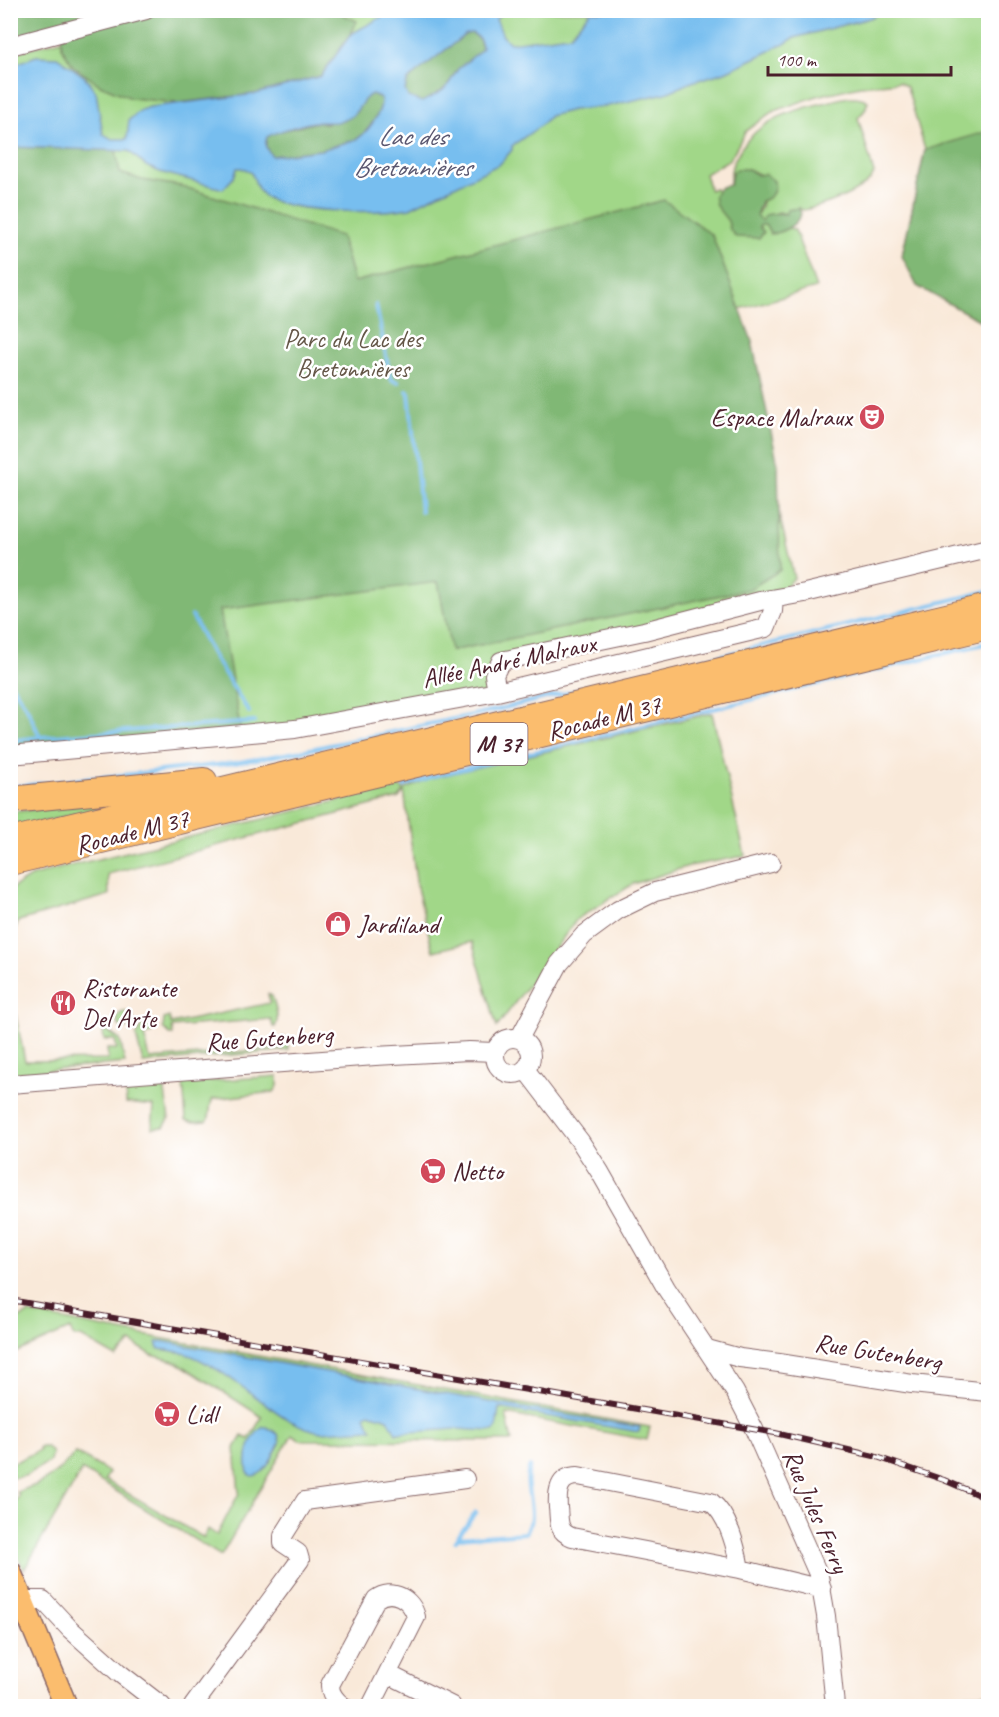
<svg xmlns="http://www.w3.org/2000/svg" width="999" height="1717" viewBox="0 0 999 1717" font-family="Caveat,sans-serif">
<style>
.green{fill:#a1d788;stroke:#767b5a;stroke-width:1.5}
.forest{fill:#80b874;stroke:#656c50;stroke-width:1.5}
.water{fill:#77beef;stroke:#606e8d;stroke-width:1.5;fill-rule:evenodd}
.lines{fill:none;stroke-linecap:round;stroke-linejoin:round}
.stream{stroke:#77beef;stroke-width:4}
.minor-casing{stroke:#876668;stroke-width:20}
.major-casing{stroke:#876668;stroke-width:25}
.highway-casing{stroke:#876668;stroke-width:28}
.minor{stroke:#fff;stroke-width:18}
.major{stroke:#fbbd6e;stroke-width:22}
.highway{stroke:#fbbd6e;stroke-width:26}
.rail-casing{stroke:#4a1f2b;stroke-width:6}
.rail{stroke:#fff;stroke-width:4;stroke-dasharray:11;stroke-linecap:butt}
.labels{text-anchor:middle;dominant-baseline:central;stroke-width:5;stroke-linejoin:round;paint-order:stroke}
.shield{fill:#fff;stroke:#80626b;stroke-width:1.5}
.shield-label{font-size:24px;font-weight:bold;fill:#4a1f2b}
.park-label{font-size:26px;fill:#645647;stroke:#fff}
.poi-label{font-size:26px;fill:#4a1f2b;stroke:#fff;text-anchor:start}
.street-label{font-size:26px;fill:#4a1f2b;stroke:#fff}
.water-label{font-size:27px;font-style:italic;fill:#5a5770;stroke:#fff}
</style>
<rect width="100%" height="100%" fill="#fff"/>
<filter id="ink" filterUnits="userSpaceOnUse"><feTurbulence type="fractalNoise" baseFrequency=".0167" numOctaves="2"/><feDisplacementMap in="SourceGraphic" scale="12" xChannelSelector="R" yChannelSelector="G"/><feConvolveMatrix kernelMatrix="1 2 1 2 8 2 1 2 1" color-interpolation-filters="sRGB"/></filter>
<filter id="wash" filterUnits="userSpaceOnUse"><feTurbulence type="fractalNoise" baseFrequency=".008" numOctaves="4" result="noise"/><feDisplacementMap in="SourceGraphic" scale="24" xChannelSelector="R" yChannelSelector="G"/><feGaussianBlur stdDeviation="1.35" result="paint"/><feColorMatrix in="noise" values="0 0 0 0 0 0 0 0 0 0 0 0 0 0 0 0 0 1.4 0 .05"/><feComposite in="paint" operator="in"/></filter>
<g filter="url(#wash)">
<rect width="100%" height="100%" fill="#f9e9d9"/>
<path class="green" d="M171,11H988V325L917,286L902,256L925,150L907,87L899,82L860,86L817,96L772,112L746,131L730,159L705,174L710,190L715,188L733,204L758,213L761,207L767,178L748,169L730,185C729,171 733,162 740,150C760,119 793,110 827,102C840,99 856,93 868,101L865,110L858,118L874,173C870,190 817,209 801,210L799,208L787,214L779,212L764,218L795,230L816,288L732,311L794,578L774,599L501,661L497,692L295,729L11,755V53Z
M712,713L745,856L689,866L633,884L577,919L497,1027L472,942L433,951L417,888L404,791L399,798L108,874L109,895L19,921L11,936V889L30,877L57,869L398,786L404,790L428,779Z
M95,804L99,808L11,830L10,812Z
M10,987L25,1061L108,1060L107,1049H117L115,1040H104L103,1031L106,1030L120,1040L125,1063L11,1074Z
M268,994L272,996C275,1004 280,1019 275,1027H273L271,1019L172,1027L173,1035H170L163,1028L164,1019L169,1017L171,1024L270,1003Z
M117 1020a8 8 0 1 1 16 0a8 8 0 1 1-16 0Z
M145,1022L150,1024L152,1033L144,1035L150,1059L283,1048V1037L286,1039L289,1050L143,1063L136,1036Z
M278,1076V1086L274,1092L213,1099C208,1106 212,1115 207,1121L192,1122L186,1120L183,1083Z
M164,1085L169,1119L164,1127L152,1128L154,1106L126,1103V1089Z
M29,1313L110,1329L650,1427L647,1440L506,1414L512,1441L299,1440L292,1435L221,1556L82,1470L24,1570L11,1542V1507L19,1496L17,1492L36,1485L53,1475L76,1453L109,1472L105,1480L204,1538L208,1529L217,1535L239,1493L235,1448L242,1436L249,1439L262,1417L177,1362L152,1355L131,1342L116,1357L81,1337H74L70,1329L15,1353L11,1343V1322Z
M39,1447H47L52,1453L50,1461L25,1476L11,1478V1464L40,1450Z
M988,1693V1706H880V1701Z"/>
<path class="forest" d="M11,10H334L357,21L351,34L321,76L255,94L178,103L131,98L100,85L73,66L62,48L61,24L11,38Z
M472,33C479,37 481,41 482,50L458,69L448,85L442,91L422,103L408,97L405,90L407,82L412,76L466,34Z
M372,94L381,98C383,111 368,132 357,139L321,150L272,156C266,149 265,145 266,137L273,133L309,124L318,122L326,124L356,112L366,96Z
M988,131V325L917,286L902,256L925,150Z
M11,147L116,150L120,173L142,180L181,186L341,236L354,282L664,200L712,235L752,341L778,465L780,570L750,589L451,651L438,582L220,610L241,733L11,755Z
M737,169H748L758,175L765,174L774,181C776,191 771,198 761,201L756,216L762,221L765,215C776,212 777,214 786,214L787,210L799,208L801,214C797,225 782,233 770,234L766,225H761L759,227L764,232L759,238L736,237L730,230L728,221L716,206L714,195L721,187L730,185L732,173Z"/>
<path class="water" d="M394,10L504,11L496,19L503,36L510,43L570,35L591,11H905L895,13L882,11L870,18L794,38L783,45L775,47L770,51L725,72L692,82L666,93L608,106L573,110L550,116L540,126L512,146V150L500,164L410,208C378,214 296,213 267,198C250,189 260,167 237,168L234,177L223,189L160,172L146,166L129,151L11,147V66L36,56L57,57L85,77L96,92L103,134L112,139H127L129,120L141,110L150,107L255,94L321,76L351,34ZM472,33C479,37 482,41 482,49L458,69L448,85L442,91L422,102L408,97L405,90L407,82L412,76L466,34ZM372,94L381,98C383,111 368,132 357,139L321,150L272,156C266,149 264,145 267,137C275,132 308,122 317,122C329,122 338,124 349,118C360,112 361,98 372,94Z
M161,1341L500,1404L640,1427L639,1432L499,1408L496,1429L493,1431L456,1429L396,1433L388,1419L369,1413L365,1416L372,1429L321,1432C292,1427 272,1408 249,1392C232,1379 206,1360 186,1354C178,1351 168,1350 159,1349L157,1346V1342Z
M263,1427H267L278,1434L280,1443C273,1455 267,1475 252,1476L248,1473C244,1457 249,1437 263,1427Z"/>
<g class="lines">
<path class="stream" d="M376,305L390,376L392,380L398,382
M407,391L409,393L421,511
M10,532L14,541
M192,616L212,654L249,712
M12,685L27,708L40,737L255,722
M10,741L39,737
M404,786L434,776L988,643
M10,787L234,763L296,752L496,710L988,591
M457,1538L525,1533C540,1517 521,1484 530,1467
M455,1541L476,1512"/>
</g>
</g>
<g filter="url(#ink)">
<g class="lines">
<g class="minor-casing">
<path id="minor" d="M10,46L146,10
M497,692L494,675L501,661L644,631L760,601L805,593L988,549
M10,755L295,729L497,692L766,628L773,611L774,599
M495 1056a18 18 0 1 1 36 0a18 18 0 1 1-36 0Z
M519,1039L559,964L584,935L618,910L655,892L771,863
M525,1069L580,1141L600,1172L666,1288L735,1392L754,1429L819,1576L826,1616L835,1706
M10,1084L375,1056L469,1051L495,1052
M707,1349L740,1358L779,1363L912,1384L988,1392
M740,1569C736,1547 729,1516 711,1502L578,1476C558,1476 557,1492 558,1508C559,1514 558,1522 561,1528C563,1533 567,1535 572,1537L740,1569L822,1589
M22,1600H43L70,1629L118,1672L162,1706
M388,1674L452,1706
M193,1706L300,1560L298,1553L283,1543V1536L305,1501L465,1479
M343,1706C336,1701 330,1694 330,1685L376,1599C392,1587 412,1599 416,1617L371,1706"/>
</g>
<g class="major-casing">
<path id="major" d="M10,1572L66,1706"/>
</g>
<g class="highway-casing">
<path id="highway" d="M10,800L204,781
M10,841L988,607
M10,862L988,626"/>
</g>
<use href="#minor" class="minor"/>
<use href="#major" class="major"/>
<use href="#highway" class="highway"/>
<g class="rail-casing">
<path id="rail" d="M10,1300L775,1433L874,1456L944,1480L988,1499"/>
</g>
<use href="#rail" class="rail"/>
</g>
</g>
<defs>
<g id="theatre-disc" transform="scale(1.35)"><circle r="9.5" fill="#d1495b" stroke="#fff"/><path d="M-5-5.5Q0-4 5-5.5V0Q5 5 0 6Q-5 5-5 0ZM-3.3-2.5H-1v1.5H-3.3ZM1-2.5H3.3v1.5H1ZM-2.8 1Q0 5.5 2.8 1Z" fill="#fff"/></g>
<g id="shop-disc" transform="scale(1.35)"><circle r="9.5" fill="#d1495b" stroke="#fff"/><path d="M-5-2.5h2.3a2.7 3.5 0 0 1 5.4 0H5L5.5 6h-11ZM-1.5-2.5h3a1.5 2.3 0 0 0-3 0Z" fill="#fff"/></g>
<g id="restaurant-disc" transform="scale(1.35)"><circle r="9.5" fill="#d1495b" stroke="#fff"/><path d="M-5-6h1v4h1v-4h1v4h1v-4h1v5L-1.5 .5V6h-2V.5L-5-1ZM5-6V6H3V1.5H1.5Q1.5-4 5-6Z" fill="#fff"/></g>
<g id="supermarket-disc" transform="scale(1.35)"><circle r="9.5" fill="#d1495b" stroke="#fff"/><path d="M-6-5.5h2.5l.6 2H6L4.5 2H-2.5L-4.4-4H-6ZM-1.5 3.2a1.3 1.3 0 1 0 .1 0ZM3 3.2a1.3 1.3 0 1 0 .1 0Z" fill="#fff"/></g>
</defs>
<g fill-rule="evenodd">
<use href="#theatre-disc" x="872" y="417"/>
<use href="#shop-disc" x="338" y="924"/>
<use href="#restaurant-disc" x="63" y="1003"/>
<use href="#supermarket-disc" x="433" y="1171"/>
<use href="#supermarket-disc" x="167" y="1414"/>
</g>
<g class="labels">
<rect class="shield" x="470.5" y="723" width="57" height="42" rx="4.5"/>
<g class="shield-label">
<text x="499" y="744">M 37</text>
</g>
<g class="park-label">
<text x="353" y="338">Parc du Lac des<tspan x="353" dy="30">Bretonnières</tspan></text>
</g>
<g class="poi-label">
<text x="852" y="417" text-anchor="end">Espace Malraux</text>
<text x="358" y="924">Jardiland</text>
<text x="82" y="988">Ristorante<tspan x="82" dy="30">Del Arte</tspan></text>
<text x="452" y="1171">Netto</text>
<text x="186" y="1414">Lidl</text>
</g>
<g class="street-label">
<text transform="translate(509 661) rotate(-12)">Allée André Malraux</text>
<text transform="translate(604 718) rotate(-14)">Rocade M 37</text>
<text transform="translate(132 832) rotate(-14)">Rocade M 37</text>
<text transform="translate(269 1038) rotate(-4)">Rue Gutenberg</text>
<text transform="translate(878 1352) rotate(9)">Rue Gutenberg</text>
<text transform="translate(816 1511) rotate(67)">Rue Jules Ferry</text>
</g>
<g class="water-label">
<text x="412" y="136">Lac des<tspan x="412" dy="31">Bretonnières</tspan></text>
</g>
</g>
<rect width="999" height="1717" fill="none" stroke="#fff" stroke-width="36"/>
<path d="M768 66v9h183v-9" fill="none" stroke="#4a1f2b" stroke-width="3"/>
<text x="777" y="66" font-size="18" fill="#4a1f2b" stroke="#ffffff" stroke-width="4.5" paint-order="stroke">100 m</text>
</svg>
